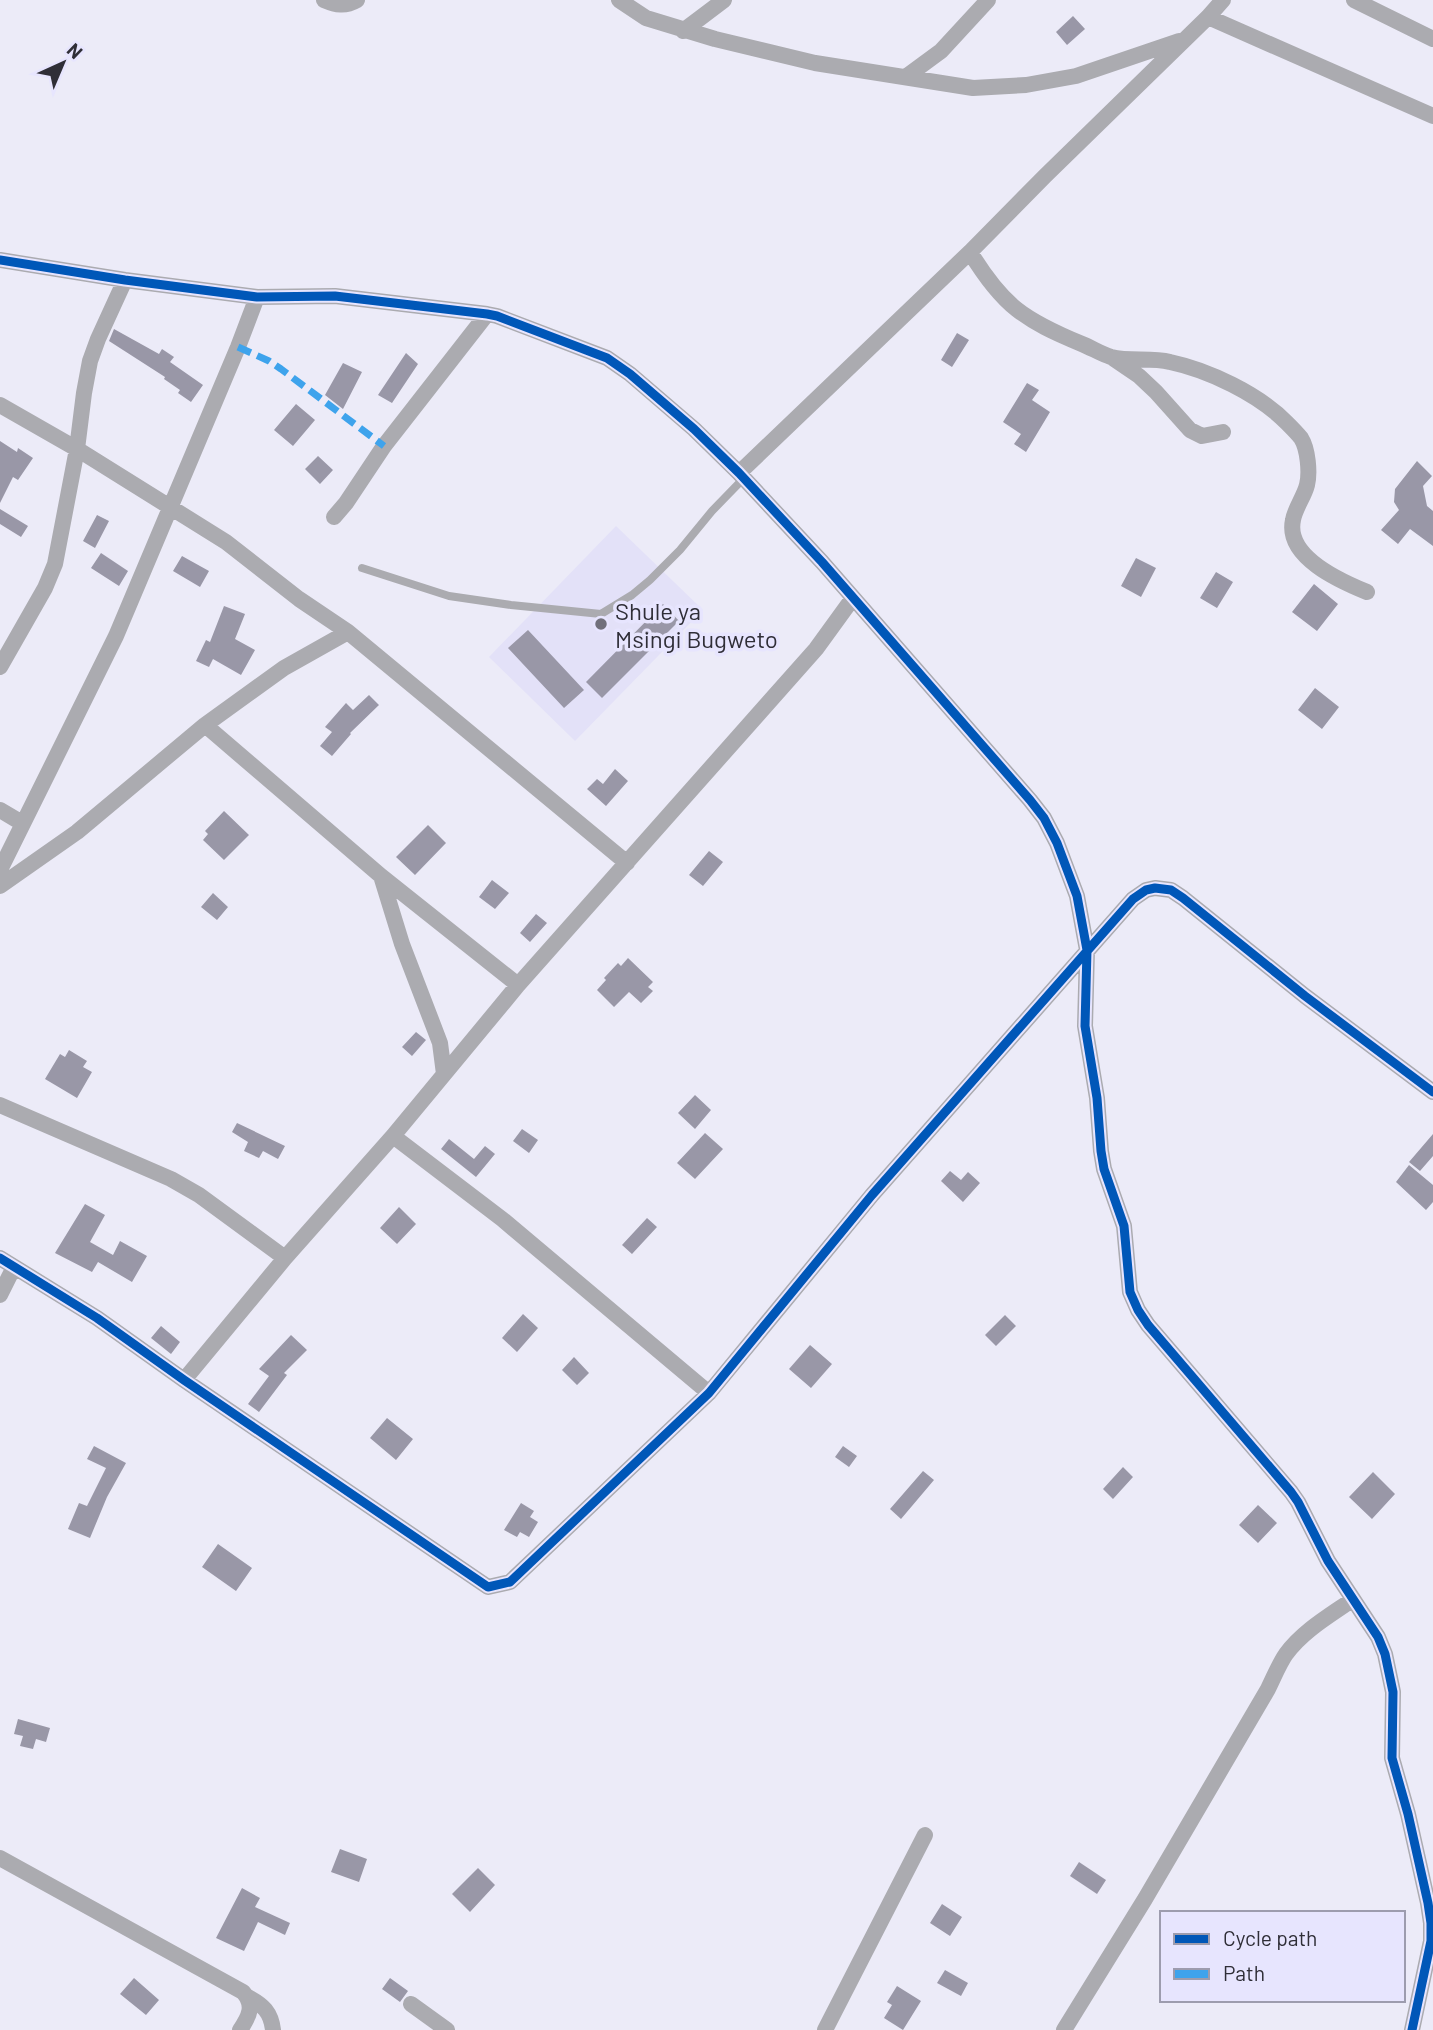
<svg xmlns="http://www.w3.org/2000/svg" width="1433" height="2030" viewBox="0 0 1433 2030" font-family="Barlow,sans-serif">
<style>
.built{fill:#e3e1f8}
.building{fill:#9997a7}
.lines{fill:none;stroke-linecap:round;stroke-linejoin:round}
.lane{stroke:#ababb0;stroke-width:8}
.street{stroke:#ababb0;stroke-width:16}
.quiet{stroke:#3ea3ec;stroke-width:7;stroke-dasharray:14 7;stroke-linecap:butt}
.cycleway-casing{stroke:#e7e5fe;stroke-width:13}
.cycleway{stroke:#0057b8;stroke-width:9}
.poi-dot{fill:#71707b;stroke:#e7e5fe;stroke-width:2.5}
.labels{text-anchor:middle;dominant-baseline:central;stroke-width:7;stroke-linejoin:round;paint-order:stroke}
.poi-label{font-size:24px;fill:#2f2e37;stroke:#e7e5fe;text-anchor:start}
</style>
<rect width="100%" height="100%" fill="#ecebf8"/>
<path class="built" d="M616,526L703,610L575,741L489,657Z"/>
<path class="building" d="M1073,16L1085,29L1067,45L1056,32Z
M114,329L159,354L162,349L174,357L170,362L203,385L191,402L178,393L180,390L164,379L165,377L109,341Z
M957,333L969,340L952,367L941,360Z
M406,353L418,364L392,403L378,395Z
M343,363L362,372L343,409L325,395Z
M1027,383L1039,390L1032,400L1050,412L1026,452L1014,444L1021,434L1003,422Z
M296,404L315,420L293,446L274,430Z
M0,441L17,452L18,448L33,458L18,480L13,477L0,503Z
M318,456L333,470L320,484L305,469Z
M1417,461L1432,476L1423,486L1427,506L1433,511V546L1410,529L1398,544L1381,530L1399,510L1394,502L1395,489Z
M0,509L28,526L21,537L0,524Z
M97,515L109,521L95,548L83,541Z
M101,553L128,571L119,586L91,568Z
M182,556L209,571L200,587L173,571Z
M1136,558L1156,568L1141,597L1121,586Z
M1216,572L1233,582L1217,608L1200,598Z
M1314,584L1338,604L1317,631L1292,612Z
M663,604L679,621L602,698L586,682Z
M224,606L245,614L235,639L255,650L241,675L213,659L209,667L196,661L206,640L210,642Z
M528,630L584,690L564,708L508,648Z
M1315,688L1339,707L1322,729L1298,710Z
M369,695L379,705L350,733L351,734L332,756L320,746L332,732L325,727L346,703L353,710Z
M615,769L628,781L606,806L587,789L597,779L603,784Z
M224,811L249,835L224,860L203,840L208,834L205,831Z
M428,825L446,843L415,875L396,857Z
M709,851L723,862L703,886L689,875Z
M492,880L509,893L495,909L479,897Z
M213,893L228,907L217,920L201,907Z
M536,914L547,923L530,942L520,933Z
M628,958L653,982L648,987L653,991L641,1003L629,992L614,1007L597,990L606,980L604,978L618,963L621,966Z
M416,1032L426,1040L412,1056L402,1047Z
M69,1050L87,1061L83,1067L92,1072L77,1098L45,1079L60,1054L65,1057Z
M695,1095L711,1110L695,1129L678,1113Z
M237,1123L285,1146L278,1159L263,1151L259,1158L244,1151L248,1142L232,1132Z
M522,1129L538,1140L529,1153L513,1141Z
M705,1133L723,1149L695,1179L677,1163Z
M1433,1134V1156L1420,1171L1409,1162Z
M449,1139L474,1159L485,1146L495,1154L476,1177L441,1149Z
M1409,1165L1433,1185V1202L1426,1210L1396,1182Z
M950,1171L961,1180L968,1172L980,1183L963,1202L941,1181Z
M85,1204L105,1215L90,1242L113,1255L120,1241L147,1256L132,1282L98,1262L92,1272L55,1253Z
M399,1207L416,1224L397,1244L380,1228Z
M647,1218L657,1227L632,1254L622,1245Z
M523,1314L538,1328L517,1352L502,1338Z
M1005,1315L1016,1326L996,1346L985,1335Z
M161,1326L180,1342L171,1354L151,1338Z
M291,1335L307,1350L284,1373L287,1375L259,1412L248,1404L269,1376L259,1369Z
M810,1345L832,1364L811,1388L789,1369Z
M574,1357L589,1373L577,1385L562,1370Z
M387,1418L413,1439L396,1460L370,1438Z
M94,1446L126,1463L107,1497L90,1538L68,1529L79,1503L87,1506L106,1468L87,1459Z
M843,1446L857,1456L849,1467L835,1457Z
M1123,1467L1133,1477L1113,1499L1103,1489Z
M923,1471L934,1480L901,1519L890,1509Z
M1373,1472L1395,1494L1372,1519L1349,1497Z
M521,1503L534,1511L530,1517L538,1522L529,1537L520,1532L517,1537L504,1530Z
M1258,1505L1277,1523L1258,1543L1239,1525Z
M218,1544L252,1568L236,1591L202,1567Z
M18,1719L50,1728L46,1742L36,1739L33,1749L20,1746L23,1736L14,1734Z
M340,1849L367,1859L359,1882L331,1872Z
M1079,1862L1106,1880L1097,1894L1070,1876Z
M478,1868L495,1885L470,1912L452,1894Z
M242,1888L260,1898L255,1907L290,1923L285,1935L258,1922L244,1951L216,1938Z
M942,1904L962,1917L950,1936L930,1923Z
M945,1970L968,1983L961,1996L937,1983Z
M134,1978L159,2000L146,2015L120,1994Z
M390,1978L408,1991L400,2002L382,1989Z
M897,1986L921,2001L903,2030L884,2018L892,2005L887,2002Z"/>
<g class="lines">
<path class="lane" d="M362,568L449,596L511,605L601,614L632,595L650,580L680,550L712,511L744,478"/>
<path class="street" d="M324,0C336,5 345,7 357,0
M619,0L646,18L715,39L815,63L973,88L1026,85L1076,76L1179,41
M1354,0L1433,39
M1208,17L1433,116
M683,31L724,0
M907,76L941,51L988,0
M970,252C1003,306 1024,320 1082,344C1092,348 1101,354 1111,357C1130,362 1151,357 1170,362C1208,370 1259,394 1287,423C1291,427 1297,433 1301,438C1308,449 1310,473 1307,485C1304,497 1295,508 1293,520C1285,557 1340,581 1367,592
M0,260L125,280L257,297L335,296L487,314L497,316L607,358L630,374L694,429L739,473L822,562L1030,800L1044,818L1057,843L1077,896L1087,950L1085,1026L1097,1098L1101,1151L1104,1169L1124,1226L1130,1292L1138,1310L1148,1325L1291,1492L1298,1502L1328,1561L1378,1637L1385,1654L1393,1692L1392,1758L1408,1814L1428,1903L1431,1923V1941L1412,2030
M1114,359L1139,376L1156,392L1190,430L1202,436L1223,432
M0,405L77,449L226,542L299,599L348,632L627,863
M739,473L970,252L1045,176L1208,17L1223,0
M334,517L346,503L384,446L487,314
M0,667L45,588L55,564L77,449L84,393L90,361L98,339L125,280
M205,725L381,876L518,985
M0,810L22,823
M0,870L116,636L238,347L257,297
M381,876L402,944L440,1043L444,1074
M0,886L77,832L205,725L284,668L348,632
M0,1105L171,1179L199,1195L285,1258
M393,1136L502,1219L709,1393
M0,1258L97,1318L184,1380L488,1587L510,1582L709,1393L872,1195L1133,899L1146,890L1155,888L1171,890L1183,898L1305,996L1433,1092
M0,1295L14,1267
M184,1380L285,1258L393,1136L518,985L816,649L853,598
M0,1858L243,1992C255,2005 249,2017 240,2030
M248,1997C263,2005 271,2012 273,2030
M411,2004L447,2030
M825,2030L925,1835
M1064,2030L1145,1899L1268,1689C1274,1677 1279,1664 1286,1654C1303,1631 1329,1616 1352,1600"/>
<path class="quiet" d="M238,347L269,361L281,369L384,446"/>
<g class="cycleway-casing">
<path id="cycleway" d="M0,260L125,280L257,297L335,296L487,314L497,316L607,358L630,374L694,429L739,473L822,562L1030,800L1044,818L1057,843L1077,896L1087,950L1085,1026L1097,1098L1101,1151L1104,1169L1124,1226L1130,1292L1138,1310L1148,1325L1291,1492L1298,1502L1328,1561L1378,1637L1385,1654L1393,1692L1392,1758L1408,1814L1428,1903L1431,1923V1941L1412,2030
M0,1258L97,1318L184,1380L488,1587L510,1582L709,1393L872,1195L1133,899L1146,890L1155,888L1171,890L1183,898L1305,996L1433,1092"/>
</g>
<use href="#cycleway" class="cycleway"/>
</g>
<circle class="poi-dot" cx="601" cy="624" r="7"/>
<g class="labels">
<g class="poi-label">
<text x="615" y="610">Shule ya<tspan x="615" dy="28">Msingi Bugweto</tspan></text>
</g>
</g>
<rect x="1160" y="1911" width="245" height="91" fill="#e7e5fe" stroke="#9d9cae" stroke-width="2"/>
<rect x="1174" y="1934" width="35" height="10" fill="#0057b8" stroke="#9d9cae" stroke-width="2"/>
<text x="1223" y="1946" font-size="21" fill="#2f2e37">Cycle path</text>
<rect x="1174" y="1969" width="35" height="10" fill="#3ea3ec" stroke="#9d9cae" stroke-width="2"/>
<text x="1223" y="1981" font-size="21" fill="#2f2e37">Path</text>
<g transform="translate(63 63) rotate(44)" stroke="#e7e5fe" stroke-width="5" paint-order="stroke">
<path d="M0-5L12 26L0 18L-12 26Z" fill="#2f2e37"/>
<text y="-10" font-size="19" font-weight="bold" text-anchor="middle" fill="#2f2e37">N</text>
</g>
</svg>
